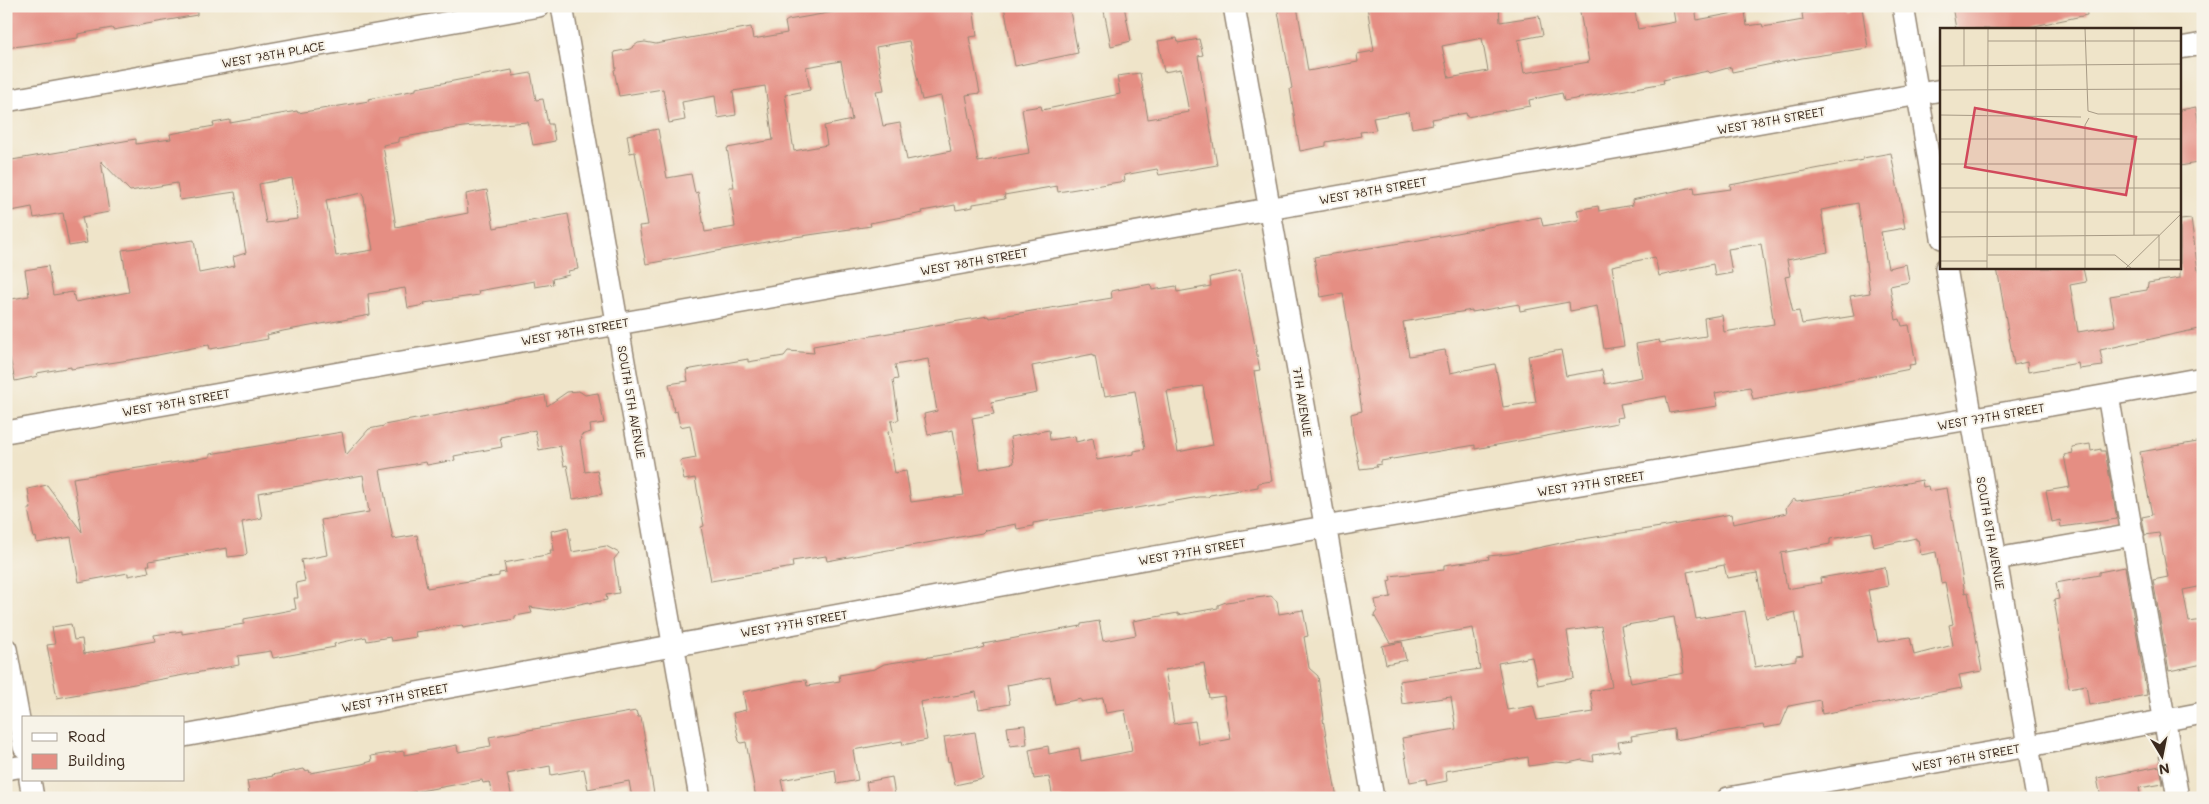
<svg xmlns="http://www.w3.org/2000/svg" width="2209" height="804" viewBox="0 0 2209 804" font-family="Mali,sans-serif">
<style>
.building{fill:#e58e83;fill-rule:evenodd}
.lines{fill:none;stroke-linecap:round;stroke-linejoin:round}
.minor-casing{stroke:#958774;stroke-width:24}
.minor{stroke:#fff;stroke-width:21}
.labels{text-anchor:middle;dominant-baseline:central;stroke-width:4;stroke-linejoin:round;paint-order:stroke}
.street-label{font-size:12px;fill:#3b2a1e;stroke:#f7f3e8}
.inset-road{fill:none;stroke:#a79a85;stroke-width:1}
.view{fill:#d1495b;fill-opacity:0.15;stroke:#d1495b;stroke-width:2.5}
.inset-edge{fill:none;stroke:#3b2a1e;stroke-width:2.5}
</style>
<rect width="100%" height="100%" fill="#f7f3e8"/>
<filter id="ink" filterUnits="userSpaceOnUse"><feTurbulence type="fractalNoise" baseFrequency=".02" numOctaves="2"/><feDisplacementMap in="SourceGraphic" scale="10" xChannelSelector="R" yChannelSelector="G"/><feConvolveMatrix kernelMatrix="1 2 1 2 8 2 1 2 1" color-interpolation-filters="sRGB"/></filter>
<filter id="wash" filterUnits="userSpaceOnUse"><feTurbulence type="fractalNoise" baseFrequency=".0096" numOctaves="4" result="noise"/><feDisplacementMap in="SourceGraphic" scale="20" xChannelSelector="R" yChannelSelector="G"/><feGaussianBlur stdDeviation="1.12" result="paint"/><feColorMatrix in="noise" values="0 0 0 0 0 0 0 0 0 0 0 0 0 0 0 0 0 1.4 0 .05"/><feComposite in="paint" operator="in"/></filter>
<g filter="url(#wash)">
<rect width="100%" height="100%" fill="#efe4c9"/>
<g id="blocks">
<path class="building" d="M6,6H197V15L113,30L112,28L78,34V38L6,48Z
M868,6H973L977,36L969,37L980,93L966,95L978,162L1029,153L1022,109L1041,106L1042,110L1120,94L1117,76L1140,73L1148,119L1189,112L1181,69L1164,72L1158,41L1177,38L1178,43L1199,39L1203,55L1198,56L1217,165L1159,175L1157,169L1124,175L1125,181L1058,192L1057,186L1004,195L1005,199L973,204V207L956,210L955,205L922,211L923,213L870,223L871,226L788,238L646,264L639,226L648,225L635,152L630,153L627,135L658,129L667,178L691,174L695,193L698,192L705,232L735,227L729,187H734L727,148L773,140L765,86L733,91L736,115L718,118L715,96L682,102L685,120L669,123L663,89L619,96L614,70L616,69L614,52L630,49L638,43L645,42L656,44L751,27L753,39L787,33L785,22L788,20ZM909,41L922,100L941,96L951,151L907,160L900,123L883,126L876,91L884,90L876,47ZM841,61L852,120L824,126L827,145L794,151L785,95L810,90L806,67Z
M1004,6H1069L1078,53L1015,66Z
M1103,6H1124L1131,41L1111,46Z
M1277,6H1297L1308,71L1358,62L1357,54L1374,51L1367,6H1499L1500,22L1539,16L1543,35L1518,40L1524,73L1589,62L1579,6H1634L1638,29L1675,22L1673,9L1686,6H1695L1697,20L1745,11L1747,26L1762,24L1763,27L1803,20L1802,13L1843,6H1845V10L1862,7L1868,48L1802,58L1732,72L1731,67L1710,73L1708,71L1663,80L1664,83L1564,101L1562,93L1529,100L1530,106L1467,117L1466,113L1432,119L1433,124L1412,128L1409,112L1373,118L1376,130L1360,132L1361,136L1326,142V146L1300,151L1290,89L1292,88ZM1482,38L1488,71L1449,78L1442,46Z
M1952,6H2086L2087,15L2020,29H1956Z
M512,70L513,76L531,73L536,100L543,99L548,124H552L555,141L533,145L528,122L463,127L399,138V142L383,145L396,227L468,213L466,194L487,190L494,228L568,214L578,269L568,271L569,275L552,279L553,284L535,287L534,281L478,291L479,295L424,303L425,305L408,308L405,288L368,294L370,315L283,331L267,335L268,339L251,342L210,349L209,345L202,346L148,357L71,369V367L37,373L38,376L15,381L10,358L6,359V300L29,296L25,270L48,266L53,295L73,292L75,302L129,292L122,250L194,240L199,273L235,266L233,257L246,253L235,192L180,200L177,183L130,191L101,161L109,212L82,217L87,243L69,246L63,213L34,218L32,207L6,212V161L136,139V144L171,139L170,134L214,126L213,123L230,120V123L297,111L298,113L369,101L368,99L416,90V88ZM292,178L298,219L266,223L259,184ZM363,193L373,250L336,256L326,200Z
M2196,107L2203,148V162L2180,166V110Z
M1891,153L1905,228L1881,232L1888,268L1906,264L1909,282L1890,286L1896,320L1900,319L1902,326L1909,325L1916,364L1909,365L1910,369L1753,399L1750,387L1715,393L1718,406L1675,412L1670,413L1666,396L1620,404L1623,417L1616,418L1617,423L1475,449V445L1381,461V464L1376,465L1377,467L1360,469L1353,435L1351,414L1362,411L1343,293L1321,297L1314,257L1419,240L1541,217L1543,226L1579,220L1577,210L1598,206L1599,211L1633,205L1632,200L1694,187L1695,194L1731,189L1730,185L1863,160V158ZM1858,203L1870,293L1850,296L1854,316L1802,324L1799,311L1793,312L1785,277L1790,276L1787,260L1828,252L1821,210ZM1761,244L1774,324L1724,332L1722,315L1704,318L1706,336L1660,343L1659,340L1636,344L1642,377L1605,384L1602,370L1566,376L1561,350L1528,356L1536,402L1503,407L1495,364L1450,373L1445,350L1409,356L1403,322L1472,310V312L1519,304L1520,311L1569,302L1570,311L1597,306L1604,349L1624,346L1612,266L1655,257L1659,276L1713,264L1715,276L1732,273L1728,249Z
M2191,219L2198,270L2203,269V328L2100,350L2103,366L2079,369L2078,363L2028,372L2027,362L2014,365L1997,268H2083L2086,282L2070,285L2078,332L2115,326L2110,296L2147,290L2148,283L2180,278V220Z
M1240,271L1260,370L1254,371L1272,481L1258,483V487L1210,495L1208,497H1199L1102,514V512L1033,523V526L1017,529L1016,524L985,530L982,533L827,561L826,556L792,561L793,567L711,581L701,527L704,526L695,478L684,480L680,461L696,458L690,425L680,427L677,411L674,412L669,384L688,381L686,370L748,359V362L784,356L788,351L814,353L813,346L988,316L989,318L1112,298L1111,291L1151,284L1152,290L1176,286L1177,292L1211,286L1210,277ZM1093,354V357L1095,356L1101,389L1103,388L1105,396L1135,391L1145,449L1134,451V454L1097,460L1093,438L1076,442L1075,436L1050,440L1049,430L1010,437L1014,463L980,469L972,418L994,414L991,402L1037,393L1032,366ZM928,359L937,411L924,414L928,435L953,430L964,495L911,502L906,471L895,473L888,432L893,431L891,421L899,420L893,380L898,379L895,365ZM1203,386L1213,445L1178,452L1167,391Z
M579,391L585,395L598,393L604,423L590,425L591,432L581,435L582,439L580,440L585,472L597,470L602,494L573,499L567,465L564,466L560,446L539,450L535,430L500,437L502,447L454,456L455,460L427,465L426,462L380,470L393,539L417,535L427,588L499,576V573L506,572L504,563L551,554L550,550H554L551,531L568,527L572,552L606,546L619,553L614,559L619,593L606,595L607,600L589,603V602L551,610L530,607L532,613L515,616V619L463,628L462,625L415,632L416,637L391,641L390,637L367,641L366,637L334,644L335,647L273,658L271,651L238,656L239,665L57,698L47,645L55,644L52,627L71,624L74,640L82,639L84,654L155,641L154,635L182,631V634L244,624V619L296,609L294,598H298L296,583L305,581L301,560L327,555L321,520L369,512L363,475L258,493L262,518L242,522L247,553L245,555L228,557L227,548L149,561L150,565H147L149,572L128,576V573L79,582L71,537L37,543L36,537L34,538L28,509H31L28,489L47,485L82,532L73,478L210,457V454L342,432L346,455L369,429L384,426V425L545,395L547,406L567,392Z
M2203,441V586L2183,590L2189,622L2203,620V664L2169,671L2153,580L2168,577L2159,533L2145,535L2142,517L2152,515L2140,452Z
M2090,444L2091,451L2101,449V451H2105L2117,519L2061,527L2060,520L2052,522L2046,491L2070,487L2064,455L2073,453L2072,447Z
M1922,480L1923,487L1928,486L1929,491L1947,488L1965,593L1968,592L1982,671L1959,675L1962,688L1822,714L1820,700L1789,706L1781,725L1764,728L1763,725L1675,740L1674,729L1631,736L1632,740L1618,742L1620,751L1593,755L1594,762L1582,760L1568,763L1556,762L1529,766L1528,757L1446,771L1447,781L1427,785L1426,779L1410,782L1402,738L1456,729L1451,697L1402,704L1399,681L1480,669L1473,628L1390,643L1374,615L1377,611L1375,600L1391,597L1388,581L1391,580L1390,576L1444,570V565L1489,559L1488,556L1510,554L1570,541L1667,526L1731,514L1733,524L1787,513L1786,508L1793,499L1797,501L1867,491ZM1871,532L1874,547L1916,538V540H1918L1921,555L1936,552L1941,583L1945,582L1953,624L1949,625L1953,645L1914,655L1910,637L1878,642L1868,590L1888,586L1885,567L1820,578L1821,583L1787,589L1781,553L1830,544V539ZM1724,565L1727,578L1757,573L1766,618L1795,612L1803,655L1796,656V660L1755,667L1745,611L1696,619L1687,572ZM1674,617L1684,673L1631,683L1621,626ZM1601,626L1612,687L1590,691L1594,712L1537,720L1533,706L1507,710L1498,663L1532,657L1538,685L1574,678L1567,631Z
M2125,567L2147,695L2089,705L2086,685L2069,688L2054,600L2059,599L2056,583L2099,575V572Z
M1271,596L1277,601L1279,614L1303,610L1308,636L1304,637L1309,668L1318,676L1324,719H1323L1337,798H1053L1049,777L1034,779L1029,750L1048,746L1049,754L1079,748L1081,761L1132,751L1125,710L1106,713L1103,698L1081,702V699L1055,704L1050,677L1007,685L1010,704L979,709L976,692L920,702L927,740L903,745L902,741L853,750L858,780L837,784L835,770L781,780L785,798H756L746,742L741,743L739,741L733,713L746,710L743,692L796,681L806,680L807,686L840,681L839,675L875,669L884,664L974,650L984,647L983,644L1081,626V624L1099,621L1103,641L1136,635L1133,621L1178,613V615L1218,608V605L1226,602ZM1204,663L1209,698L1224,696L1231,739L1199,745L1195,721L1174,724L1165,670Z
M1402,642L1406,660L1386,664L1382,646Z
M636,711L638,717H641L654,794L632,798L629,781L588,789L584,769L551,775L550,766L507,774L512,798H493L489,782L483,783L482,780L380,798H250L247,781L273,776L272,775L304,769L305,771L309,770L310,773L362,764L372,761L371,756L404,751V755L457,745L458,752L491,746L489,737Z
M1025,725L1027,744L1010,746L1007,727Z
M975,732L983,779L955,785L950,761L948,762L944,737Z
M2160,766L2163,784L2139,788L2141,798H2101L2097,778Z
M892,777L895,796L869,798L866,782Z"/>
</g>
</g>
<g filter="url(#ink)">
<use href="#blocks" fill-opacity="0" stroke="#958774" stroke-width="1"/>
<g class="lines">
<g class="minor-casing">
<path id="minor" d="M562,6L700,798
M1234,6C1282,270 1325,534 1373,798
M1903,6L1942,238
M2180,48L2203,44
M6,101L539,6
M1946,268L2037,798
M2108,395L2178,798
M6,432L1942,90
M1996,559L2133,535
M6,649L24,747
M184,736C562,666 940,594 1319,528C1613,477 1909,432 2203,378
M6,769L24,766
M30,780L33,798
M1728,798L2029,746L2203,713"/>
</g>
<use href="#minor" class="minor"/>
</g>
</g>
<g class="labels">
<g class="street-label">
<text transform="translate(273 54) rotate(-10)">WEST 78TH PLACE</text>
<text transform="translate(1771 120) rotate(-10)">WEST 78TH STREET</text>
<text transform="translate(1373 190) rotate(-10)">WEST 78TH STREET</text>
<text transform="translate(974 261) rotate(-10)">WEST 78TH STREET</text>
<text transform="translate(575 331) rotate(-10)">WEST 78TH STREET</text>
<text transform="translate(176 402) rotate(-10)">WEST 78TH STREET</text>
<text transform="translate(632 402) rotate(80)">SOUTH 5TH AVENUE</text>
<text transform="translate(1303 402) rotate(81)">7TH AVENUE</text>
<text transform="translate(1991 416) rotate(-10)">WEST 77TH STREET</text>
<text transform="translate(1591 483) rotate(-9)">WEST 77TH STREET</text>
<text transform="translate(1991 533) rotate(80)">SOUTH 8TH AVENUE</text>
<text transform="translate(1192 551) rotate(-10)">WEST 77TH STREET</text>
<text transform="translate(794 623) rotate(-10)">WEST 77TH STREET</text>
<text transform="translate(395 697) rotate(-11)">WEST 77TH STREET</text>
<text transform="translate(1966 757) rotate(-10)">WEST 76TH STREET</text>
</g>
</g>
<g transform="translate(1940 28)">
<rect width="241" height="241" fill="#efe4c9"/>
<path class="inset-road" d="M145,0L148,83M48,13H242M0,36V0M0,38L242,36M24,38V0M0,62L242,61M148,83L158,86H242M0,87L141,89M0,111H242M0,136H242M0,160H242M0,184H242M194,207V0M0,209L219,207V241M48,227H175L192,241M219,232H242M0,233H47M47,241L48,0M96,241V0M145,241V97L149,90M185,241L242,185"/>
<path class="view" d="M35,80L196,109L186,167L25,139Z"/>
<rect width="241" height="241" class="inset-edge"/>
</g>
<rect width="2209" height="804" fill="none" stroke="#f7f3e8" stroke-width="25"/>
<rect x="22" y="716" width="162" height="65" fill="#f7f3e8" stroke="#aca397"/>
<rect x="32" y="733" width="25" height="8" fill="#ffffff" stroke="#aca397"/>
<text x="68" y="742" font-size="15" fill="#3b2a1e">Road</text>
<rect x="32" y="754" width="25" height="15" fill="#e58e83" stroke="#aca397"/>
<text x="68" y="766" font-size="15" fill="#3b2a1e">Building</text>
<g transform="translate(2162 756) rotate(170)" stroke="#f7f3e8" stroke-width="4" paint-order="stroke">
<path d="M0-4L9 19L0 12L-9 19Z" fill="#3b2a1e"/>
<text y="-8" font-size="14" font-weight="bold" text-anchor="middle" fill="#3b2a1e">N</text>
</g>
</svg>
